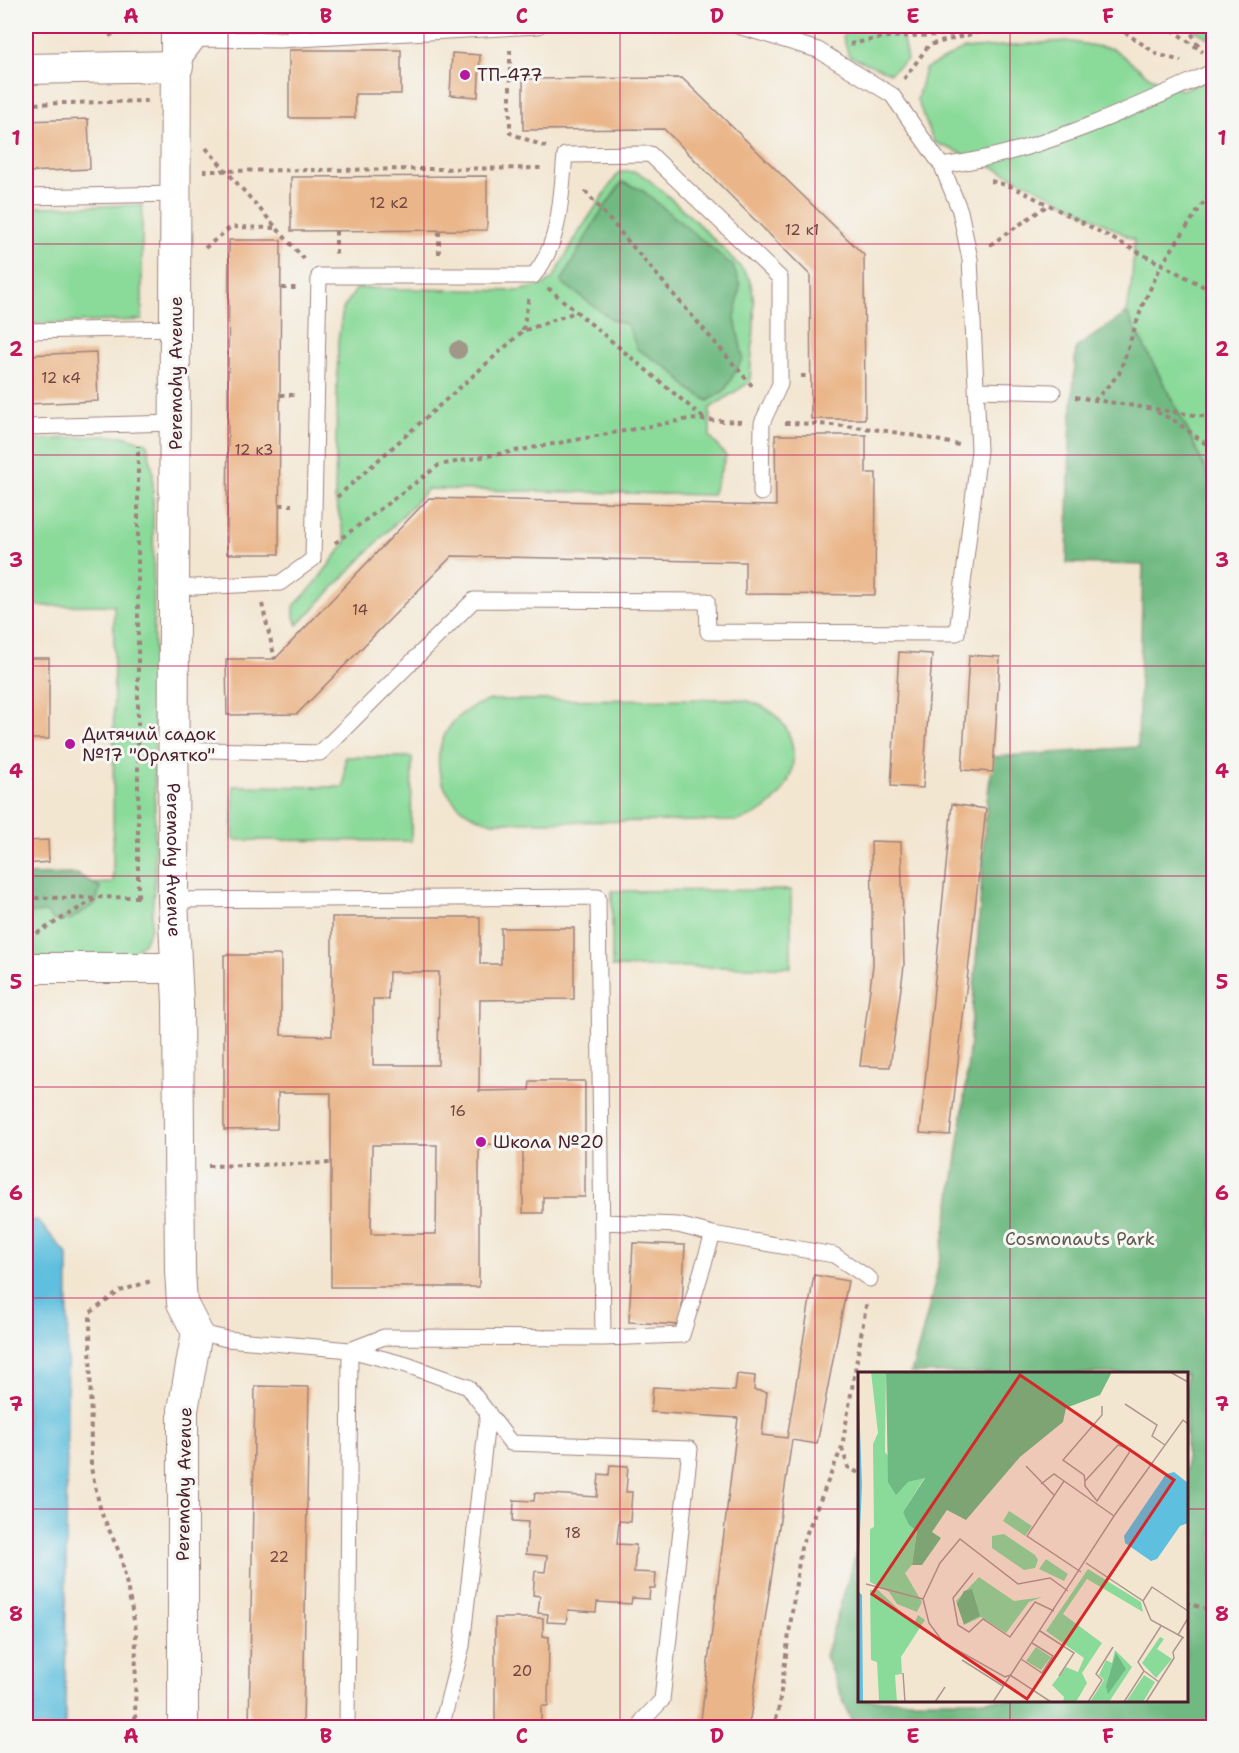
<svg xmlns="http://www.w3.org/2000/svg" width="1239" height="1753" viewBox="0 0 1239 1753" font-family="'Shantell Sans',sans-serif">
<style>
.green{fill:#8ada9a;stroke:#6a7c62;stroke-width:1.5}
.forest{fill:#6fba82;stroke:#5c6c56;stroke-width:1.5}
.water{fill:#5fbfde;stroke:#546f84;stroke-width:1.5}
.building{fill:#eab588;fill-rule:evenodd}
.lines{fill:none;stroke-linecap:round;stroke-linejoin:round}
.service-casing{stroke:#9e827e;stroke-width:17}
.minor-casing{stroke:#9e827e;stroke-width:32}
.path{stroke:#9e827e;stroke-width:4;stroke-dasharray:4.5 4.5;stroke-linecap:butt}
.service{stroke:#fff;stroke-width:15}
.minor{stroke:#fff;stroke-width:30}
.tree{fill:#a09788}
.grid{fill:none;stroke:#c2185b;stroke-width:1.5;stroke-opacity:0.55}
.poi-dot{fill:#b5179e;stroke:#f6f6f2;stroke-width:2}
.labels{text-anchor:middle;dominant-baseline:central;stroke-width:6;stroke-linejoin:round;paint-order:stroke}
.number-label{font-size:15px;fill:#724442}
.poi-label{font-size:18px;fill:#4a1f2b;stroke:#f6f6f2;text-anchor:start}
.street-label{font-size:18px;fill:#4a1f2b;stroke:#f6f6f2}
.park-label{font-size:18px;fill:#5d574c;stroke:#f6f6f2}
.inset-road{fill:none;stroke:#af968f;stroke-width:1.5}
.view{fill:#d62828;fill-opacity:0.15;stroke:#d62828;stroke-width:3}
.inset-edge{fill:none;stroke:#4a1f2b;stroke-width:3}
.neatline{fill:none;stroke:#c2185b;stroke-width:2}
.grid-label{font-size:20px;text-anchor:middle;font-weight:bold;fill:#c2185b}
</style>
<rect width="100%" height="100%" fill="#f6f6f2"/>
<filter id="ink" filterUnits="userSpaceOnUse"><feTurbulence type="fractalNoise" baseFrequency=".0167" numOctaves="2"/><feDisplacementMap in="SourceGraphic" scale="12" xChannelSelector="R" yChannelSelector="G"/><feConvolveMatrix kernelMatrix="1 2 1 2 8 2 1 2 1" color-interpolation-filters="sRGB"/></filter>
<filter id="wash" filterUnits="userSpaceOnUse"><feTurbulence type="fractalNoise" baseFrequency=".008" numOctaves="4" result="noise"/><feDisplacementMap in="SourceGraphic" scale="24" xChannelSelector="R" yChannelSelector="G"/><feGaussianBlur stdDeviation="1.35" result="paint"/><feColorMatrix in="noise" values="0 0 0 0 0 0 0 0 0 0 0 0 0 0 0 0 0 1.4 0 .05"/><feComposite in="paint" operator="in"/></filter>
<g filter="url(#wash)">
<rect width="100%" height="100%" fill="#f3e6d1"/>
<path class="green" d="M843,26H900L907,60L890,73L849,56L843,37Z
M1186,26H1213V40Z
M1066,41L1114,49L1150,77L1182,90L1206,80H1213V487L1187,429L1127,313L1132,280L1134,240C1068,202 1004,170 934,142L917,100L925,69L963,49Z
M619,172C625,172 632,171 638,173C651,177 746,267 750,281C759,309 751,352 750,382L710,408V437L726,456L712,495L428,489L298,625L294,617V606L314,585L346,542L335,499L338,340L343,309L357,288L518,291L544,285L553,278L579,232Z
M142,205V320L35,324L26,319V212L36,207Z
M98,436H122L147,443L153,472L155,877L151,927L144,943L130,954L26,959V886L113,883L114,605L26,606V441Z
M736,699C813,707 811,804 737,821L491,822C420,805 422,717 491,700Z
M345,757H412L411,841L233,840V786L344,787Z
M791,890V967H612V891Z"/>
<path class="forest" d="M622,182L642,190L733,266L740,285L735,319L743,358L725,390L708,401L689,389L671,370L637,349L628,325L613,320L561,282L595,221Z
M1127,313L1187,429L1213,487V1727H854L825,1656L859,1543L860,1700H1186V1374L911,1373C968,1188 973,993 987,801L993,757L1138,747L1143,565L1067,563L1070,438L1076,348Z
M77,874L100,887L96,903L70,920H53L46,912L26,914V875Z"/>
<path class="water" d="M26,1220H37L68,1255L65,1727H26Z"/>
<g id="blocks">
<path class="building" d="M289,50H401V94H355V118H289Z
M452,53L480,55L478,97L450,95Z
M682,78L864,255L865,419H811L810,275L664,129L523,130V79Z
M88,119L90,169L26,172V121Z
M487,176V230L291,231V177Z
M229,240H281L279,554H227Z
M96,352L98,401L26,404V355Z
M775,435H866V473H876L875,595L745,594V562L452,556L297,714L227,715L226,659H275L429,498L776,506Z
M899,652L932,654L923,788L891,786Z
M969,655L1000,657L993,772L962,770Z
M26,658H49V739H26Z
M952,804L986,809L950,1135L920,1133Z
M48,840L49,862L26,864V841Z
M871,841L901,842L904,966L890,1067L860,1066L873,965Z
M332,917H480V964H501V928H574V999L480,1000L479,1091L529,1090L530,1081H585V1197H543V1213H523V1145L479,1144V1287H331V1093H278L277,1129L224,1130V955H281V1035L332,1036ZM389,972H439L438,1065H373V999H388ZM372,1145H437L436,1234H371Z
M633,1243L685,1245L681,1325L629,1322Z
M814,1275L848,1281L817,1444L792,1440L750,1719L746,1728H700L738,1418L651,1412L653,1387L735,1391L737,1374L755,1376L754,1390L767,1392L762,1435L787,1438Z
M255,1386L309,1387L303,1728H249Z
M610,1465L628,1466L626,1492H632L630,1522L619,1521L617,1544L636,1545L634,1572L656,1573L655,1588H650L649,1599L632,1598L631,1604L597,1602L596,1612L568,1610L566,1623L547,1622L548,1614L538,1613L540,1596L533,1595L535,1571L545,1572L547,1556L526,1554L528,1522L513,1521L514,1500L534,1501L535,1493L597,1497L599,1474L609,1475Z
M495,1618H543V1636L549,1637L548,1706H541V1728H495Z"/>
</g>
</g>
<g filter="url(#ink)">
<use href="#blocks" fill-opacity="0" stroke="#9e827e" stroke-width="1.5"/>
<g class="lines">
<g class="service-casing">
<path id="service" d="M180,64L199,39L279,40L538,26
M942,166C1038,153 1126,111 1214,71
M26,197L177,194
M26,331L176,328
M977,390L1053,392
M26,427L175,423
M174,588L280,583L313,559L319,276H533C561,244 561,195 565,155L650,154L780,278V384L762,423L761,493
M173,749L320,753L474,600L707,601L708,632L957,633L979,450L970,259L960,211L942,166L892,95L818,50L738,26
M173,900L598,897L603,1338L384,1337L350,1350L227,1339L197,1332
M603,1222L678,1225L713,1234L834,1255L870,1279
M603,1338L682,1335L713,1234
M347,1728L350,1350L407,1365L468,1387L511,1443L690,1449L662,1700L643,1720V1728
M441,1728L462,1646L488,1412"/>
</g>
<g class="minor-casing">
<g id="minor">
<path id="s1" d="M176,26L173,900L178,1003L180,1271L182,1303L197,1332L183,1410V1728"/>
<path d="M26,69L178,66"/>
<path d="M26,968H176"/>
</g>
</g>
<path class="path" d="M1187,26L1199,46
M1117,27L1157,54L1181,61
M109,36L129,26
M850,44L887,37L965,34
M510,50V133L546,147
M904,79L929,45L975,33L1057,27L1167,26L1203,52
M26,104L148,101
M206,148L304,259
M203,171L543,168
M991,181L1013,187L1049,205L1214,292
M585,191L754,388
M336,231V254
M990,245L1048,205
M205,248L231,227L277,228
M439,254V230
M282,288H297
M548,288L706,420
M523,330L529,296
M801,376H811
M280,395H295
M1075,397L1214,418
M1094,401L1119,374L1143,304L1162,264L1214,187
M1157,412L1175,421L1214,450
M785,423C848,424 898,431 959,445
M337,497L523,331L576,312
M280,505H292
M335,543L439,465L689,419L742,422
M262,604L275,659
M138,897V446
M26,898L139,897
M29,938L98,897
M208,1166L331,1163
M842,1448L848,1467L860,1474
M1186,1603L1214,1611
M135,1728L136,1630L121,1556L101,1512L91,1468L90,1313L120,1291L151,1281
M772,1728L778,1713L801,1547L842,1447L867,1300"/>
<use href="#service" class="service"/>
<use href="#minor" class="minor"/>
</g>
<circle class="tree" cx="458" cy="350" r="9"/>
</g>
<path class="grid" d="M228,26V1728M424,26V1728M620,26V1728M815,26V1728M1010,26V1374M26,244H1214M26,455H1214M26,666H1214M26,876H1214M26,1087H1214M26,1298H1214M26,1509H860M1186,1509H1214M1010,1700V1728"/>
<g class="poi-dot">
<circle cx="465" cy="75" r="6"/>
<circle cx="70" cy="744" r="6"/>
<circle cx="481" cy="1142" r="6"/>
</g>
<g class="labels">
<g class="number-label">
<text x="389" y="203">12 к2</text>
<text x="802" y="230">12 к1</text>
<text x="61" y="378">12 к4</text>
<text x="254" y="450">12 к3</text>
<text x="360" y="610">14</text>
<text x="458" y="1111">16</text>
<text x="573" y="1533">18</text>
<text x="279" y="1557">22</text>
<text x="522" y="1671">20</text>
</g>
<g class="poi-label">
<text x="477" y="75">ТП-477</text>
<text x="82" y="734">Дитячий садок<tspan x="82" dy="21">№17 "Орлятко"</tspan></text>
<text x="493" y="1142">Школа №20</text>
</g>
<g class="street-label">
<text transform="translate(176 373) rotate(-90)">Peremohy Avenue</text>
<text stroke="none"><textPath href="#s1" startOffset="834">Peremohy Avenue</textPath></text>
<text transform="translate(184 1484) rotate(-89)">Peremohy Avenue</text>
</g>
<g class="park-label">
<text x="1080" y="1239">Cosmonauts Park</text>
</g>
</g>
<g transform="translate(858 1372)">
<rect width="330" height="330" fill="#f3e6d1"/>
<path d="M13,0H28L27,80L50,110L67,105L45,140L59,159L54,193L47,201L64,230L59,240L39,232L31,220L12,210V157L16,155L15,72L20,61ZM151,139L174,154L167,164L145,149ZM146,162L177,183L180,188L177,196L166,198L134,176V164ZM188,187L210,202L206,209L181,197ZM230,197L283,230L285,240L229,207L205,242L244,271L224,301L229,311L218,330H205L206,325L194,313L208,295L220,300L226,286L188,259ZM121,205L156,229L184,225L171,230L148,261L123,245L106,253L98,229ZM12,218H20L56,252L60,243L67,248L43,285L44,302L37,303L39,330H17L21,328L19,290L13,288ZM302,265L306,267L299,277L314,287L298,306L284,291ZM178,275L193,285L183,298L168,289ZM257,278L274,295L251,330H232L246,308L241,303L248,288L254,291ZM286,303L297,310L285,330H268Z" fill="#8ada9a"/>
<path d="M28,0H254L242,23L208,36L205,50L162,85L108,148L89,138L74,160L83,166L64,193H54L59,159L51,153L45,140L67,106L50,110L38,123L30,110ZM114,217L122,244L106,252L99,232L106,219ZM258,281L268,297L250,322L248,314Z" fill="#6fba82"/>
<path d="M0,0L4,113L0,207ZM316,100L330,111V151L322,154L299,187L293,189L267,171L266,164L308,102ZM0,219L4,223L5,330H0Z" fill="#5fbfde"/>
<path class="inset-road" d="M312,0L330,10M267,32L299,53L294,64L307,73M168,94L196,123M227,109L260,73L272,77L271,81L239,129L227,114V109L226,103L205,88L244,43V34M183,112L196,102L206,109M228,191L285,229L293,248L326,266M223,200L169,164L206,109L256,144M115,201L95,226L100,253L111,260L125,247L152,265L177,230L196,239M8,212L65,227M285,229L294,215L330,239M182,259L216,281L201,304M320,263L330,246M163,287L184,301L195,284L174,271M104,288L145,314M286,299L301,310M45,301L47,330M77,330L87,315M135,330L256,144L325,48L330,52M193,330L152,303L147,305L85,270L71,251L65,227L82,191L102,167L160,212L192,206L210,219M230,330L244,308L238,302L255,275M266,330L286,299L280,290L303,254M288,330L316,286L315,280L325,265"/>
<path class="view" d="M162,3L316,108L169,327L14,222Z"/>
<rect width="330" height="330" class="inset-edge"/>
</g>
<rect width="1239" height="1753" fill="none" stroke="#f6f6f2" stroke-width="66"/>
<rect x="33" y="33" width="1173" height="1687" class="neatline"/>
<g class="grid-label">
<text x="131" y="23">A</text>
<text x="326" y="23">B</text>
<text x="522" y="23">C</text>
<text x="717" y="23">D</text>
<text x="913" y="23">E</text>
<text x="1108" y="23">F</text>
<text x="16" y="145">1</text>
<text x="1222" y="145">1</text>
<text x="16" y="356">2</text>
<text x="1222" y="356">2</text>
<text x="16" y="567">3</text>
<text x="1222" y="567">3</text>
<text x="16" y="778">4</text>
<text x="1222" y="778">4</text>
<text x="16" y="989">5</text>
<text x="1222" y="989">5</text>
<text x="16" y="1200">6</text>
<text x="1222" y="1200">6</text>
<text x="16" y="1411">7</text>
<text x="1222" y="1411">7</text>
<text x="16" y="1621">8</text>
<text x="1222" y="1621">8</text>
<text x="131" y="1743">A</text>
<text x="326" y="1743">B</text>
<text x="522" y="1743">C</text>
<text x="717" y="1743">D</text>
<text x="913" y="1743">E</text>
<text x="1108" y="1743">F</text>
</g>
</svg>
